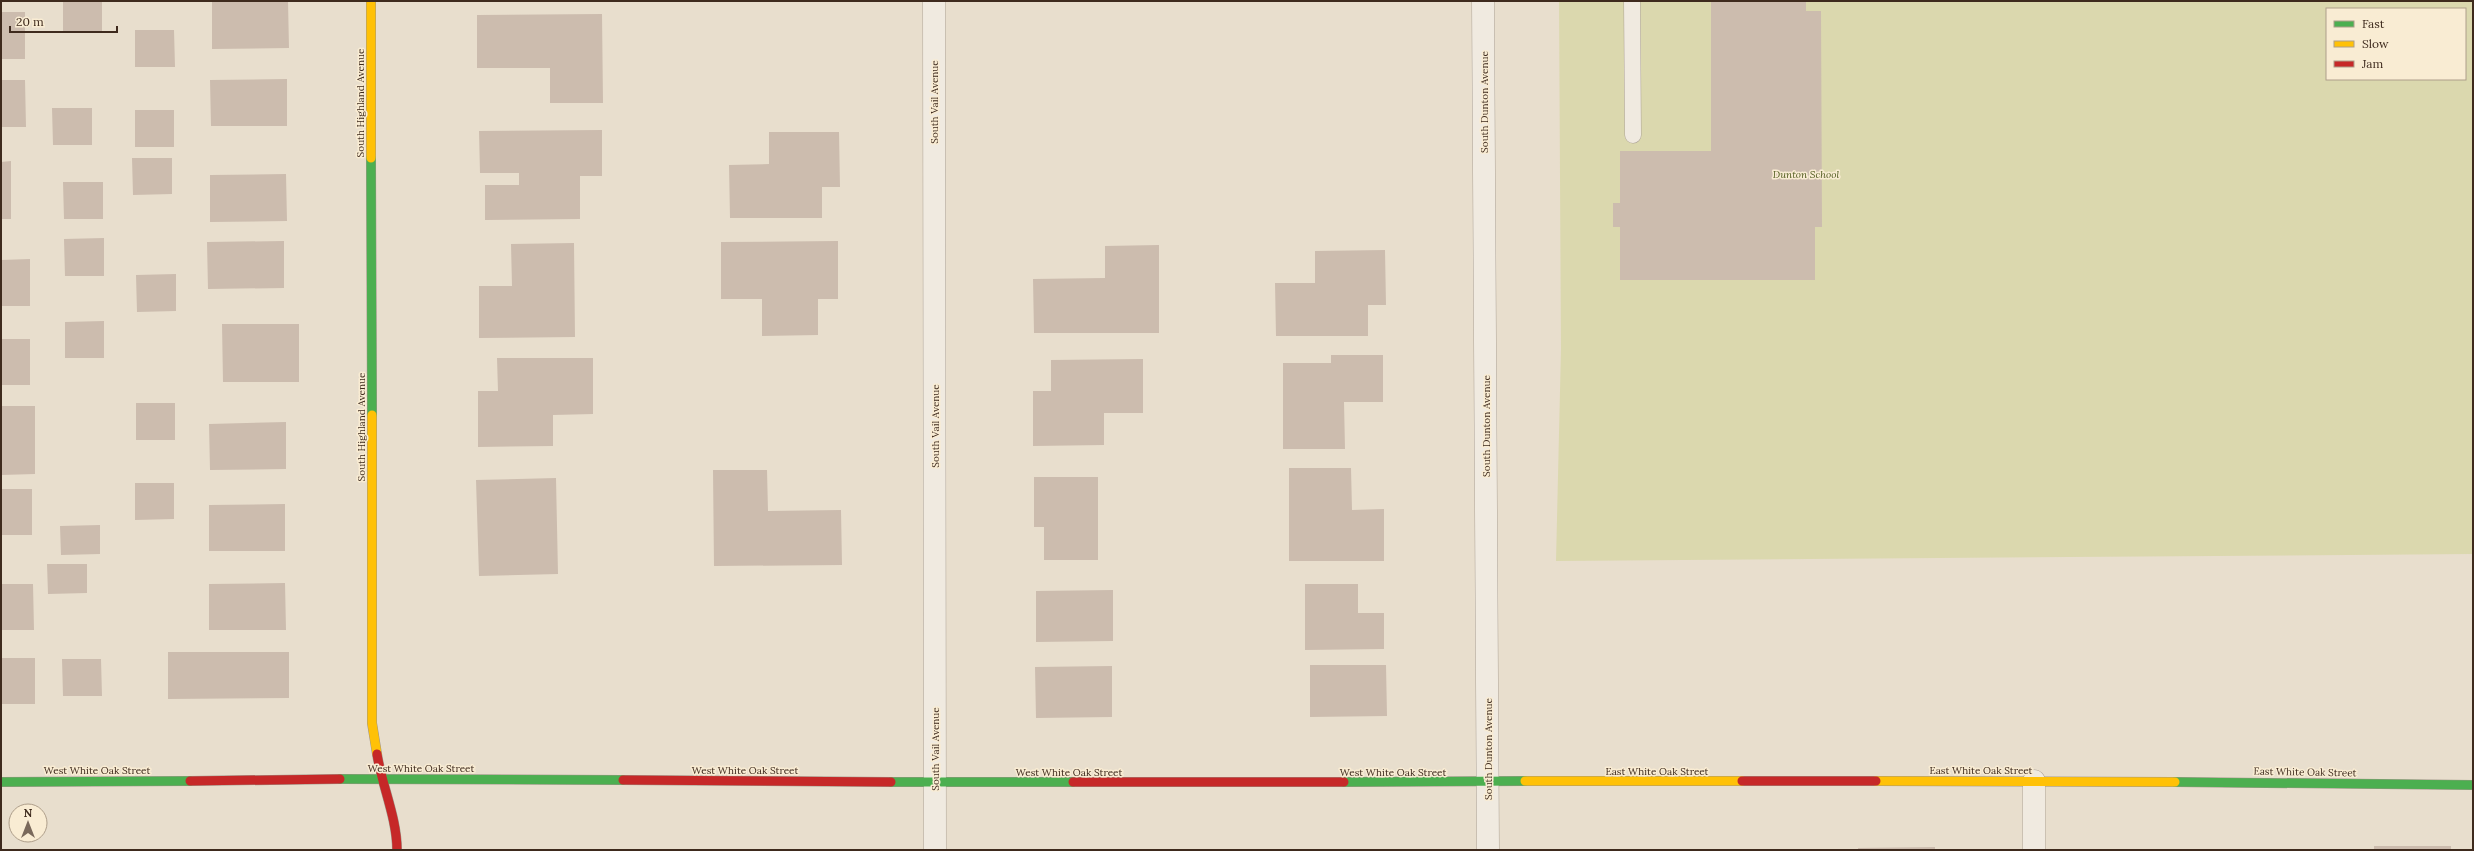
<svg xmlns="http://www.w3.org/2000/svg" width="2474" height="851" viewBox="0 0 2474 851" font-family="Lora,serif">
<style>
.green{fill:#dbd8ae;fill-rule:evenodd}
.building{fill:#ccbcae}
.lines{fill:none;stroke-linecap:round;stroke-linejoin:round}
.lane-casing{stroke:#ada397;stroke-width:17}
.street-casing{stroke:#ada397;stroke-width:23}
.fast-casing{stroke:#9d9386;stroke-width:10}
.slow-casing{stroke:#9d9386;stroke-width:10}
.jam-casing{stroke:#9d9386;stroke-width:10}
.lane{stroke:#f0eae0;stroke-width:16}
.street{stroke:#f0eae0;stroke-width:22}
.fast{stroke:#4caf50;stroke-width:9}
.slow{stroke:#ffc107;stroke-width:9}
.jam{stroke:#c62828;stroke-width:9}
.labels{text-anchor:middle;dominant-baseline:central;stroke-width:3;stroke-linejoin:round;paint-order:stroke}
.street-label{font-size:10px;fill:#3e2a1d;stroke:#f9ecd3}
.park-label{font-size:10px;font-style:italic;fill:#525d21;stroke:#f9ecd3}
</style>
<rect width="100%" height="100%" fill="#e8decd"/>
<path class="green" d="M1559,1H2473V554L1556,561L1561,349ZM2327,9H2465V79H2327Z"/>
<path class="building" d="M63,1H102V31H63Z
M212,1H288L289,48L212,49Z
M1711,1H1806V11H1821L1822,227H1815V280H1620V227H1613V203H1620V151H1711Z
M1,12H25V59H1Z
M602,14L603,103H550V68H477V15Z
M135,30H174L175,67H135Z
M287,79V126H211L210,80Z
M1,80H25L26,127H1Z
M52,108H92V145H53Z
M135,110H174V147H135Z
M602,130V176H580V219L485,220V185H519V173H480L479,131Z
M769,132H839L840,187H822V218H730L729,165L769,164Z
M132,158H172V194L133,195Z
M11,161V219H1V162Z
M286,174L287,221L210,222V175Z
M63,182H103V219H64Z
M104,238V276H65L64,239Z
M284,241V288L208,289L207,242Z
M838,241V299H818V335L762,336V299H721V242Z
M574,243L575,337L479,338V286H512L511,244Z
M1159,245V333H1034L1033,279L1105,278V246Z
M1385,250L1386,305H1368V336H1276L1275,283H1315V251Z
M30,259V306H1V260Z
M176,274V311L137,312L136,275Z
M104,321V358H65V322Z
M222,324H299V382H223Z
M1,339H30V385H1Z
M1331,355H1383V402H1344L1345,449H1283V363H1331Z
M497,358H593V414L553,415V446L478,447V391H498Z
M1143,359V413H1104V445L1033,446V391H1051V360Z
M136,403H175V440H136Z
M1,406H35V474L1,475Z
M286,422V469L210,470L209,424Z
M1289,468H1351L1352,510L1384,509V561H1289Z
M713,470H767L768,511L841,510L842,565L714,566Z
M1034,477H1098V560H1044V527H1034Z
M556,478L558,574L479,576L476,480Z
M135,483H174V519L135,520Z
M1,489H32V535H1Z
M285,504V551H209V505Z
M100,525V554L61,555L60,526Z
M47,564H87V593L48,594Z
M285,583L286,630H209V584Z
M1,584H33L34,630H1Z
M1305,584H1358V613H1384V649L1305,650Z
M1113,590V641L1036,642V591Z
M168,652H289V698L168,699Z
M1,658H35V704H1Z
M62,659H101L102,696H63Z
M1310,665H1386L1387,716L1310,717Z
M1112,666V717L1036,718L1035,667Z
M2374,846H2451V850H2374Z
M1935,847V850H1858V848Z"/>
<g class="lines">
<g class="lane-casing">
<path id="lane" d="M1632,1L1633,135"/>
</g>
<g class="street-casing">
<path id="street" d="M934,1L935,850
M1483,1L1488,850
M2034,850V781"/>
</g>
<g class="fast-casing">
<path id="fast" d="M371,158L372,415
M340,779L623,780
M1,782L190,781
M891,782H1073
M1344,782L1525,781
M2175,782L2473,785"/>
</g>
<g class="slow-casing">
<path id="slow" d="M371,1V158
M372,415V723L377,754
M1525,781H1742
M1876,781L2175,782"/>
</g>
<g class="jam-casing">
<path id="jam" d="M377,754C382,786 397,818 397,850
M623,780L891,782
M190,781L340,779
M1742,781H1876
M1073,782H1344"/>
</g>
<use href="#lane" class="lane"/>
<use href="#street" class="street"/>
<use href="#fast" class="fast"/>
<use href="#slow" class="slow"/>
<use href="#jam" class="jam"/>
</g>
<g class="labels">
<g class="street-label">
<text transform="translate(934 102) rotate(-90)">South Vail Avenue</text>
<text transform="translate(1484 102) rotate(-90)">South Dunton Avenue</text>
<text transform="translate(360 103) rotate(-90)">South Highland Avenue</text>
<text transform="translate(935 426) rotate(-90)">South Vail Avenue</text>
<text transform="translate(1486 426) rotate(-90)">South Dunton Avenue</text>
<text transform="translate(361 427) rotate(-90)">South Highland Avenue</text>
<text transform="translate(935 749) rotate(-90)">South Vail Avenue</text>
<text transform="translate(1488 749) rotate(-90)">South Dunton Avenue</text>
<text x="421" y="768">West White Oak Street</text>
<text x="97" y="770">West White Oak Street</text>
<text x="745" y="770">West White Oak Street</text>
<text x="1981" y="770">East White Oak Street</text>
<text x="1657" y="771">East White Oak Street</text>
<text x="1069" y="772">West White Oak Street</text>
<text x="1393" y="772">West White Oak Street</text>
<text transform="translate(2305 772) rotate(1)">East White Oak Street</text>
</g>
<g class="park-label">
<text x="1806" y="174">Dunton School</text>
</g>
</g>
<rect width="2474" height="851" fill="none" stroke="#3e2a1d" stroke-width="4"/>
<rect x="2326" y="8" width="140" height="72" fill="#f9ecd3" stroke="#ae9e8a"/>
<rect x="2334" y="21" width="20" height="6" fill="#4caf50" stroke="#ae9e8a"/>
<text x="2362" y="28" font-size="12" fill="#3e2a1d">Fast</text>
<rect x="2334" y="41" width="20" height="6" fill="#ffc107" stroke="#ae9e8a"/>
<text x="2362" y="48" font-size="12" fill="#3e2a1d">Slow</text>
<rect x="2334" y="61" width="20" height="6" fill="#c62828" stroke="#ae9e8a"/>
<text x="2362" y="68" font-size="12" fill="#3e2a1d">Jam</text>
<g transform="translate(28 823)"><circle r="19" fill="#f9ecd3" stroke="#ae9e8a"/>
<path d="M0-3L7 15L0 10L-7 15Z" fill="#7a695b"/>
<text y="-6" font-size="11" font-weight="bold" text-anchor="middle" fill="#3e2a1d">N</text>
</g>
<path d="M10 26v6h107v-6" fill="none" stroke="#3e2a1d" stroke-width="2"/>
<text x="16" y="26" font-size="12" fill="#3e2a1d" stroke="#f9ecd3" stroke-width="3" paint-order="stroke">20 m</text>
</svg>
